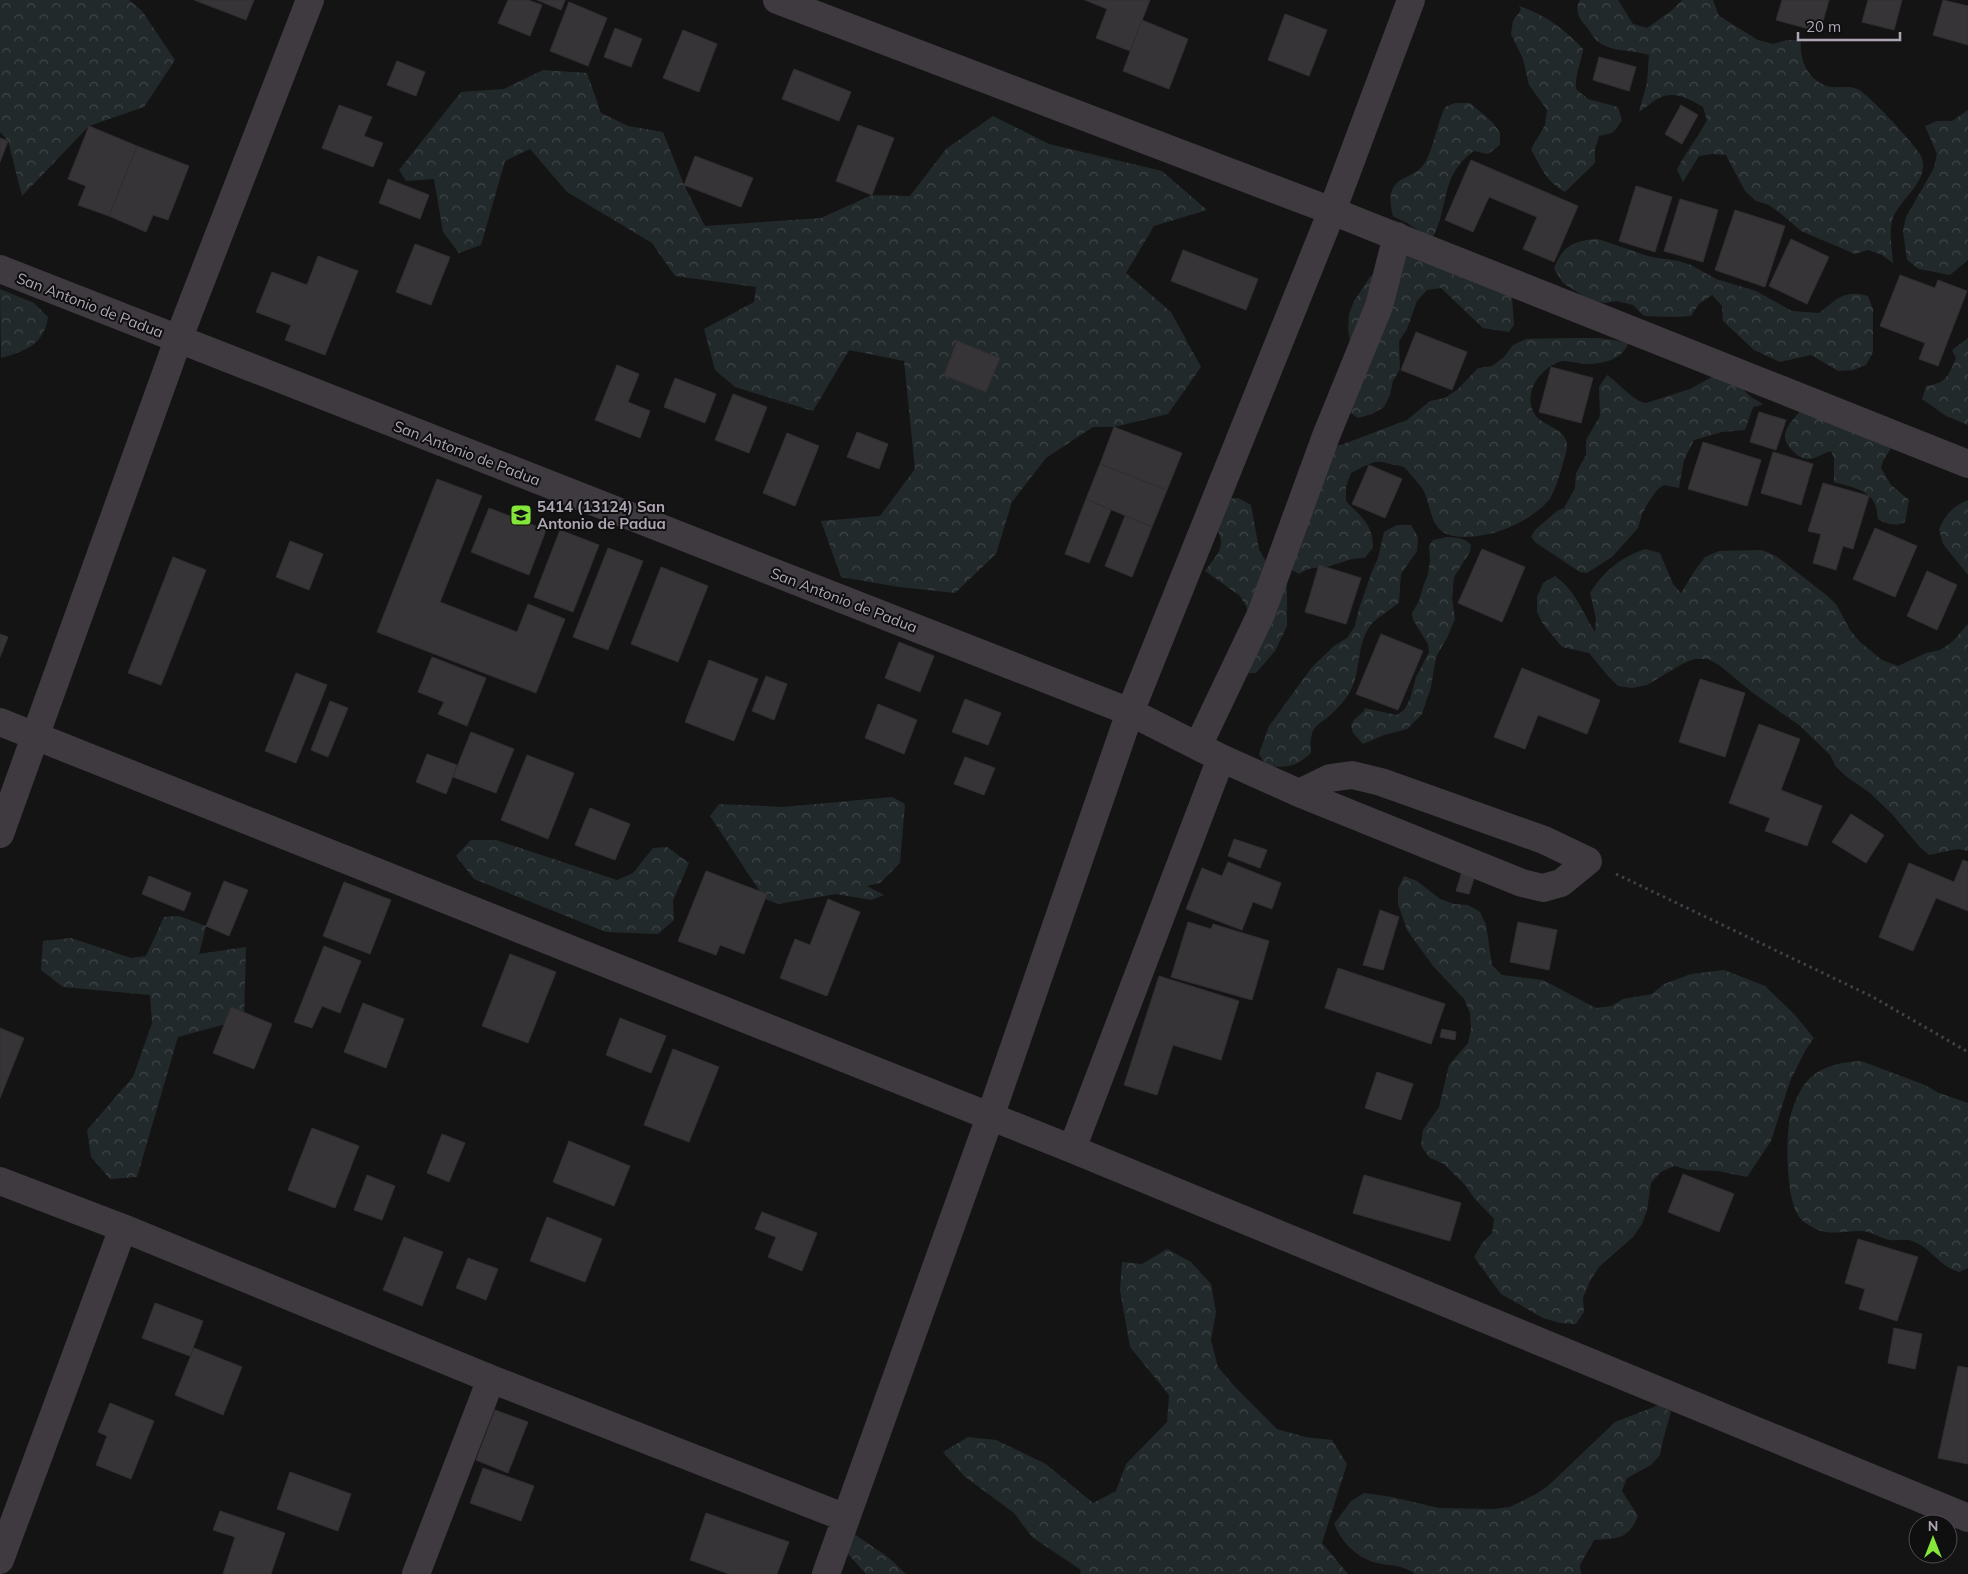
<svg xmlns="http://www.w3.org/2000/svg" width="1968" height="1574" viewBox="0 0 1968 1574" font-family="Mulish,sans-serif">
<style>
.forest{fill:url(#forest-crowns)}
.building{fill:#363437;stroke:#312e31}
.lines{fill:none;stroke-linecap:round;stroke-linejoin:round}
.path{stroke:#433f46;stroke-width:3;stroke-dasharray:2.5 4;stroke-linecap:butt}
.minor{stroke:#3e3a3f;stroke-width:28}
.labels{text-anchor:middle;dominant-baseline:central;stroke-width:4;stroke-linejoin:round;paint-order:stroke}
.street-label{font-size:15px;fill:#afa6b5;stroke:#100f10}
.poi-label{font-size:15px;font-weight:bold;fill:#afa6b5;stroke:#100f10;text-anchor:start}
</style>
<defs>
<pattern id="forest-crowns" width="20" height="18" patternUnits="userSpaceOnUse" patternTransform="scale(1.25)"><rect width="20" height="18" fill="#22292a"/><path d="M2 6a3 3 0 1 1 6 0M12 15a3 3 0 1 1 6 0" fill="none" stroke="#404547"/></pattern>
</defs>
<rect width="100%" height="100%" fill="#151415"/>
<path class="forest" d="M0,0H129L142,11L175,60L144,107L89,126L22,196L8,141L0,132Z
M1580,0H1618L1633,24L1647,28L1671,11L1682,0H1713L1719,16L1758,40L1773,44L1787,40H1801C1799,59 1807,79 1827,86C1836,89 1848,85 1857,89C1868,93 1913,143 1920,154C1934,180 1897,200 1892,221C1889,235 1892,249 1893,263L1882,255L1868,250L1855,254L1801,231L1780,213L1769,205L1756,201L1745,191L1726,155L1712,154L1699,156L1683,182L1677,170C1685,152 1698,138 1707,120L1703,107C1692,100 1677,92 1664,96C1656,98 1647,107 1639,112L1647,83L1649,55C1631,49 1611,53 1596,40C1592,36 1589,29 1585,25C1578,18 1575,9 1580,0Z
M1519,6C1544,14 1566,30 1583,49C1581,65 1575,72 1576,89L1588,99L1618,107L1622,121L1612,133L1599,136L1595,149V163L1565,192C1546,181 1541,168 1531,149L1545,125L1547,110L1529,85L1523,59L1511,34L1513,21L1521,10Z
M543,70L587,73L601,113L628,126L663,132L684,185L705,226L821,218L872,195L910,196L946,149L993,116L1049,144L1162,171L1207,210L1154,226L1126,273L1171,312L1201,367L1168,414L1114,427H1093L1046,458L1012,502L996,554L955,593L899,587L841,577L821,521L880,516L915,469L904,361L849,350L813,411L735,387L715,370L704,329L754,302L756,287L675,276L652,243L567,192L530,149L505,161L481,245L459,253L443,232L434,179L406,181L399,170L461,92L504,89Z
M1455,103H1470L1491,121L1500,132V145L1488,154L1474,151C1439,176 1450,206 1432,239L1407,223L1393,216C1381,170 1416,184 1427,159C1435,142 1437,124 1445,107Z
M1968,110V260L1950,275L1919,269L1907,260L1903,231L1906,217L1934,168L1937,154L1925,126L1937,121H1952Z
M1598,239L1651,257L1679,261L1691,265L1716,279L1756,291L1792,311L1819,313C1837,299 1844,289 1868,296L1873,309V352L1866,365L1853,370L1838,371L1811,355L1780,362L1754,350L1723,321L1722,306L1712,295L1699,304L1691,316L1674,317L1644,316L1633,305L1617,301L1603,303L1588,299L1563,283L1554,269C1562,246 1574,240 1598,239Z
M1409,255L1512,296L1514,325L1509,332L1483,328L1441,288L1427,290L1417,301L1407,329L1399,341L1400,369L1393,381L1390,395L1384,407L1372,414L1358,418L1346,410L1350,342L1348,329L1349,314L1354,301L1370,277L1394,257Z
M0,289L34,303L48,317C44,345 25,351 1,358Z
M1569,338H1598L1628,342C1625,358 1604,364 1589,364C1580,364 1571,361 1563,361C1554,362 1543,371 1538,378C1530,388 1527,405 1536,416C1545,427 1568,429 1567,447C1566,456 1555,493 1549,500C1528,524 1486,541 1454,536C1428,532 1432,503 1422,488C1420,485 1407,470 1405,468C1401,465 1394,465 1390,464C1386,463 1380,461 1375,462C1368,463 1358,470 1351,473L1346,487V501C1361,517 1373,524 1373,548L1364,558C1347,558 1341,564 1325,567C1312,569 1312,566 1299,574L1288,568L1325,451L1407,420L1430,401L1445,398L1458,389L1478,368L1492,366L1504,357L1513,345L1526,339Z
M1968,338V425L1946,416L1922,399L1926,386C1946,383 1948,377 1956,358L1952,350Z
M1717,374L1730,377L1751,397L1763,404L1756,407L1755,405L1752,410L1745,430L1722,432L1694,440L1684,460L1679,488L1664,485L1658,489L1649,501L1642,514L1638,528L1612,557L1587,573L1580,572L1536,543L1531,537L1535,530L1557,511L1564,508L1575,488L1576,473L1586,455V440L1600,416L1599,387L1607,375C1618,382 1634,402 1646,403L1690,389Z
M1803,407L1889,441L1891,448L1883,461L1881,468L1891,485L1909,500L1905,522C1896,527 1887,524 1878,519C1877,514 1877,508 1875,504C1869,489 1847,486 1834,482V458L1831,451C1824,453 1815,459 1809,459C1802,459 1796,455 1792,450C1775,433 1793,422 1803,407Z
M1238,498L1251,505L1259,549L1266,562L1287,583V626L1275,651L1256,673H1242L1247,608L1240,596L1205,571C1219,552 1228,546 1214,524L1227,499Z
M1968,500V575L1943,544L1939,529C1946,514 1953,506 1968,500Z
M1397,525H1411L1418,537L1417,551L1401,574L1399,602C1388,613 1376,616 1368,629C1356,649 1361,676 1348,695C1343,703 1334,712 1327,718C1319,724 1313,726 1311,738C1310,743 1311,748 1311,753C1296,767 1286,768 1266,766L1259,754L1269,726L1312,667L1334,646L1347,638L1355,626L1358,612L1372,571L1378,558L1384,532Z
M1447,537C1457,538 1464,537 1471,545L1470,552L1454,577L1452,598L1455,619L1447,638L1436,657L1431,687L1422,714L1407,729L1384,735L1363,744L1353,733L1351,726L1354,720L1365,710L1364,708L1397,715L1404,710L1410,699L1416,677L1429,652L1428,644L1413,620L1412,613L1419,601L1423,587L1428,574L1430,560L1429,546L1433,540Z
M1645,549L1660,553L1673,584L1681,593L1696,569L1705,557L1719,551L1762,550L1776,556L1825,594L1836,604L1850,630L1860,642L1882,660L1898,666L1926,653L1940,650L1952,642L1968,624V851L1958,849L1929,855L1919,846L1891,813L1870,793L1847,777L1836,767L1830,755L1799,725L1753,693L1719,665L1708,659H1694L1682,664L1647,685L1632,688L1618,686L1608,676L1589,653L1562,647L1543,624L1537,612V597L1543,583L1555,576C1578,593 1581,611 1595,632L1596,619L1590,593C1604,571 1620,558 1645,549Z
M892,797L905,804L900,863L880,883L867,886L884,895L871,900L836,894L778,904L765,899L710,816L719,804L783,807Z
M471,840H496L617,880L633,873L653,848L667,847L689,863L673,901L674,920L658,934L606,932L474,879L456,856Z
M1404,876L1417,881L1440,899L1454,904L1468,905L1480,912L1486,925L1492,965L1502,975L1543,980L1596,1008L1611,1006L1623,999L1652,994L1664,984L1691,974L1724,970L1765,986L1795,1015L1814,1038L1805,1051L1790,1081L1771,1141L1747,1177L1718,1171L1689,1170L1674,1166L1661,1172L1651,1183L1647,1210L1642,1224L1633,1237L1599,1267L1590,1281L1583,1298L1584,1312L1576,1324L1560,1323L1543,1318L1501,1294L1474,1257L1482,1243L1492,1233L1494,1219L1474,1198L1466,1186L1444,1164L1430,1158L1421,1146L1423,1130L1439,1107L1449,1065L1468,1043L1471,1029L1470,1013L1464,999L1433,966L1407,930L1398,904V889Z
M179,916L206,926L199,954L246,947L244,1019L178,1037L137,1177L110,1179L91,1157L87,1130L133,1077L152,1023L150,995L63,987L41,970L43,941L71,938L131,958L146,956L164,917Z
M1861,1061L1925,1085L1939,1093L1968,1103V1268L1959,1272C1955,1270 1950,1269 1946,1266C1935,1258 1925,1245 1912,1241C1904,1238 1894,1242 1885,1239C1877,1236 1870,1231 1860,1231C1842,1231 1825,1237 1809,1225C1805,1223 1800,1219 1798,1215C1786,1197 1785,1134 1791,1114C1795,1101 1801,1086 1811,1077C1825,1065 1843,1062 1861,1061Z
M1167,1249L1191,1262L1211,1284L1216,1312L1211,1340L1218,1367L1236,1388L1277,1429L1305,1437L1332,1440L1347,1464L1322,1543L1348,1574H1080L1081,1570L1032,1537L1014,1513L964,1476L943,1452L968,1437L996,1440L1046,1464L1093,1503L1116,1491L1126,1464L1167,1422L1169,1395L1130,1347L1120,1290L1122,1262L1142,1264Z
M1659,1405L1671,1412L1663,1440L1660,1455L1651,1465L1627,1478L1622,1491L1638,1516C1628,1540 1618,1538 1594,1540L1580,1565L1581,1574H1415C1399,1563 1391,1567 1373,1562C1355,1556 1341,1541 1334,1524L1351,1501L1364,1493L1392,1497L1439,1508L1494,1509L1510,1507L1536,1494L1549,1485L1615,1422Z
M854,1534L888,1557L906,1574H866L848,1554L847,1539Z"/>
<path class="building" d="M194,0H254L246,20Z
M508,0H528L542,5L530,36L498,23Z
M537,0H565L561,10Z
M1150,0L1130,51L1096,38L1107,9L1085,0Z
M1782,0H1829L1820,32L1776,20Z
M1868,0H1902L1894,30L1862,22Z
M1943,0L1968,6V45L1933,35Z
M569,2L607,18L588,66L550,51Z
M1285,14L1327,30L1309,76L1268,60Z
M1142,20L1188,39L1169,89L1123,71Z
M615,28L642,39L631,67L604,57Z
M683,30L717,44L699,92L663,78Z
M1599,57L1636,67L1629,91L1593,80Z
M397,61L425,72L416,96L387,85Z
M794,69L851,92L839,121L782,99Z
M339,105L372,117L364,136L383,143L373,167L322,148Z
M1681,105L1698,115L1682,144L1665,134Z
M858,125L894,138L872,195L836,181Z
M89,126L137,146L109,216L78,205L86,186L68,179Z
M0,138L8,141L0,162Z
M137,146L189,166L168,220L153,215L146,232L109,216Z
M695,156L753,178L741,207L684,185Z
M1471,160L1578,206L1554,262L1523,249L1537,217L1489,197L1473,232L1445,220Z
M388,179L429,195L420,219L379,203Z
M1636,186L1672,197L1655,252L1619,241Z
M1680,199L1718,210L1703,262L1664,251Z
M1735,210L1785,226L1765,287L1715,270Z
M1791,239L1829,257L1807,304L1769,286Z
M415,244L450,257L431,305L396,292Z
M1183,250L1258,279L1246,310L1171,281Z
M318,256L358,271L325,355L285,340L291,325L256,312L272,272L307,285Z
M1900,275L1935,288L1938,280L1967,291L1938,366L1919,359L1925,343L1880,326Z
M1416,332L1467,352L1452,390L1401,370Z
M957,341L1000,358L986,392L944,375Z
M617,365L639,374L628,402L650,411L640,438L595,420Z
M1551,367L1593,378L1581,423L1539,412Z
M675,378L716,394L705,423L664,407Z
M733,394L767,407L749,453L715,440Z
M1759,412L1786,420L1776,450L1750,442Z
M1114,427L1182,453L1167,490L1100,464Z
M857,432L888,444L879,469L847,457Z
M787,433L819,446L795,506L763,493Z
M1703,442L1761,460L1747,506L1688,489Z
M1773,452L1813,464L1801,505L1761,493Z
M1100,464L1167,490L1152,527L1086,499Z
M1369,465L1402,479L1385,518L1352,504Z
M437,479L482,496L440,602L517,632L528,604L565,619L536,693L377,632Z
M1823,483L1869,496L1853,549L1843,546L1836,570L1813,563L1821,534L1808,531Z
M1086,499L1111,510L1089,563L1065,554Z
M489,508L546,530L529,575L471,552Z
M1125,516L1152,527L1132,577L1105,566Z
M1875,528L1917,546L1895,597L1853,579Z
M560,530L599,545L573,612L534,597Z
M290,541L323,554L309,590L276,577Z
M608,548L643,561L608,650L573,637Z
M1482,549L1525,567L1502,622L1458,603Z
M173,557L206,570L161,685L128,673Z
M1319,565L1361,578L1346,624L1305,612Z
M661,567L708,586L678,662L631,644Z
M1927,571L1957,585L1937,630L1907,616Z
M0,634L8,637L0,657Z
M1381,634L1423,651L1398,710L1356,694Z
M899,642L934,656L920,692L885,678Z
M432,657L486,678L467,726L438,714L444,702L418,692Z
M709,660L758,679L734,741L685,722Z
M1522,668L1600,700L1587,734L1538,715L1525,749L1494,737Z
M296,673L327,685L296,763L265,751Z
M766,676L787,684L774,720L752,711Z
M1700,679L1745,693L1725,757L1679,742Z
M965,699L1001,713L988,745L952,732Z
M330,701L348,708L328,757L311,750Z
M878,704L917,720L904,754L865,738Z
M1759,724L1800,739L1781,790L1822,806L1807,846L1765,831L1770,818L1729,803Z
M471,732L514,749L496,793L453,777Z
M427,754L457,765L446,794L416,782Z
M527,755L574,773L548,839L501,820Z
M965,757L995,768L984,795L954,784Z
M590,808L630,824L615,860L575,845Z
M1851,814L1884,835L1866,863L1832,842Z
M1234,839L1267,850L1260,868L1228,856Z
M1963,860L1968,862V911L1936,898L1913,951L1879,937L1909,863L1954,882Z
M1228,862L1281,883L1272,909L1253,902L1242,930L1186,909L1202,868L1222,876Z
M1463,868L1476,872L1469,894L1456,891Z
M706,871L767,894L744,954L720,945L716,955L678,941Z
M149,876L191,893L184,911L142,894Z
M224,881L248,890L229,936L206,926Z
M344,882L391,900L370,954L323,936Z
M828,899L860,912L827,996L780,978L795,939L810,945Z
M1380,910L1399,917L1383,970L1363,965Z
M1188,922L1211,929L1213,924L1269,941L1252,1000L1171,977Z
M1518,922L1557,930L1549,970L1510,962Z
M324,946L361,961L340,1013L322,1006L312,1028L294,1022Z
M510,954L556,972L528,1043L482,1026Z
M1338,968L1445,1004L1431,1044L1325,1008Z
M1159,976L1239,1001L1221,1060L1173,1045L1157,1095L1124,1085Z
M363,1003L404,1019L386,1068L344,1052Z
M231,1007L272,1024L254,1069L213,1053Z
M620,1018L666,1036L651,1073L606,1055Z
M0,1028L24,1038L0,1098Z
M1442,1029L1456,1032L1455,1040L1440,1037Z
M673,1049L719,1067L689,1142L644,1125Z
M1377,1072L1413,1084L1401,1120L1365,1108Z
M312,1128L359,1146L335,1208L288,1190Z
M442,1134L465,1143L449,1182L427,1173Z
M569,1141L630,1166L614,1206L553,1182Z
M1683,1174L1734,1194L1719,1232L1668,1212Z
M367,1175L395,1186L382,1220L354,1210Z
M1364,1175L1461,1203L1450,1241L1353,1213Z
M762,1212L817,1233L802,1271L768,1257L776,1237L755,1229Z
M547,1217L602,1239L585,1282L530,1261Z
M404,1237L443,1252L422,1306L383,1290Z
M1858,1239L1918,1257L1897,1321L1859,1309L1865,1289L1845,1283Z
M468,1258L498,1269L486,1300L456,1288Z
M155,1303L203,1321L190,1356L142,1338Z
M1894,1328L1922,1334L1915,1369L1888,1363Z
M194,1348L242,1367L223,1415L175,1395Z
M1958,1366L1968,1368V1464L1938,1458Z
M110,1403L154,1421L131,1479L96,1465L107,1436L98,1432Z
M495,1410L528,1422L508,1473L476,1460Z
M483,1468L534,1486L521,1521L470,1503Z
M290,1472L351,1494L338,1531L277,1509Z
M220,1511L285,1533L271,1574H223L235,1537L213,1530Z
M706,1513L789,1542L777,1574H729L690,1560Z"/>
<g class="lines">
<path class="path" d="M1616,874L1871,996L1968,1052"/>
<path class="minor" d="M777,0L1332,211L1968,464
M0,269L1130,712L1221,758L1299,793L1522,883L1543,888L1561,883L1588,861L1544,840L1381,782L1352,775L1330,778L1299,793
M0,722L1072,1149L1968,1518
M1198,746L1261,614L1326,436L1379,306L1397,236
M0,834L178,340L310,0
M1072,1149L1221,758
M0,1181L123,1228L491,1379L846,1518
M0,1560L123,1228
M416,1574L491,1379
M826,1574L990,1117L1130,712L1332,211L1411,0"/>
</g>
<defs>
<g id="school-square" transform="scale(1.125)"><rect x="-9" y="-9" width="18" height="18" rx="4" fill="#84e63b" stroke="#100f10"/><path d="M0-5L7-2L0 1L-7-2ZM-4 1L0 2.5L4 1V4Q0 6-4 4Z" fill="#111"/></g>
</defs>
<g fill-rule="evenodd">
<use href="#school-square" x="521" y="515"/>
</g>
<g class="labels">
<g class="street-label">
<text transform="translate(90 305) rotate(21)">San Antonio de Padua</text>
<text transform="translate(467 453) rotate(21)">San Antonio de Padua</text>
<text transform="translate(844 600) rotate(21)">San Antonio de Padua</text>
</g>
<g class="poi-label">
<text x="537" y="506">5414 (13124) San<tspan x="537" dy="17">Antonio de Padua</tspan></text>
</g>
</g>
<g transform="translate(1933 1539)"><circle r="24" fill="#100f10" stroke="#504b52"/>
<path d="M0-4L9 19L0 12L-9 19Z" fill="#84e63b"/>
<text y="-8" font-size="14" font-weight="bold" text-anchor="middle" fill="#afa6b5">N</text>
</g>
<path d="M1798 32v8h102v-8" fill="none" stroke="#afa6b5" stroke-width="2.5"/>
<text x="1806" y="32" font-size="15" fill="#afa6b5" stroke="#100f10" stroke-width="4" paint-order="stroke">20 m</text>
</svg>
